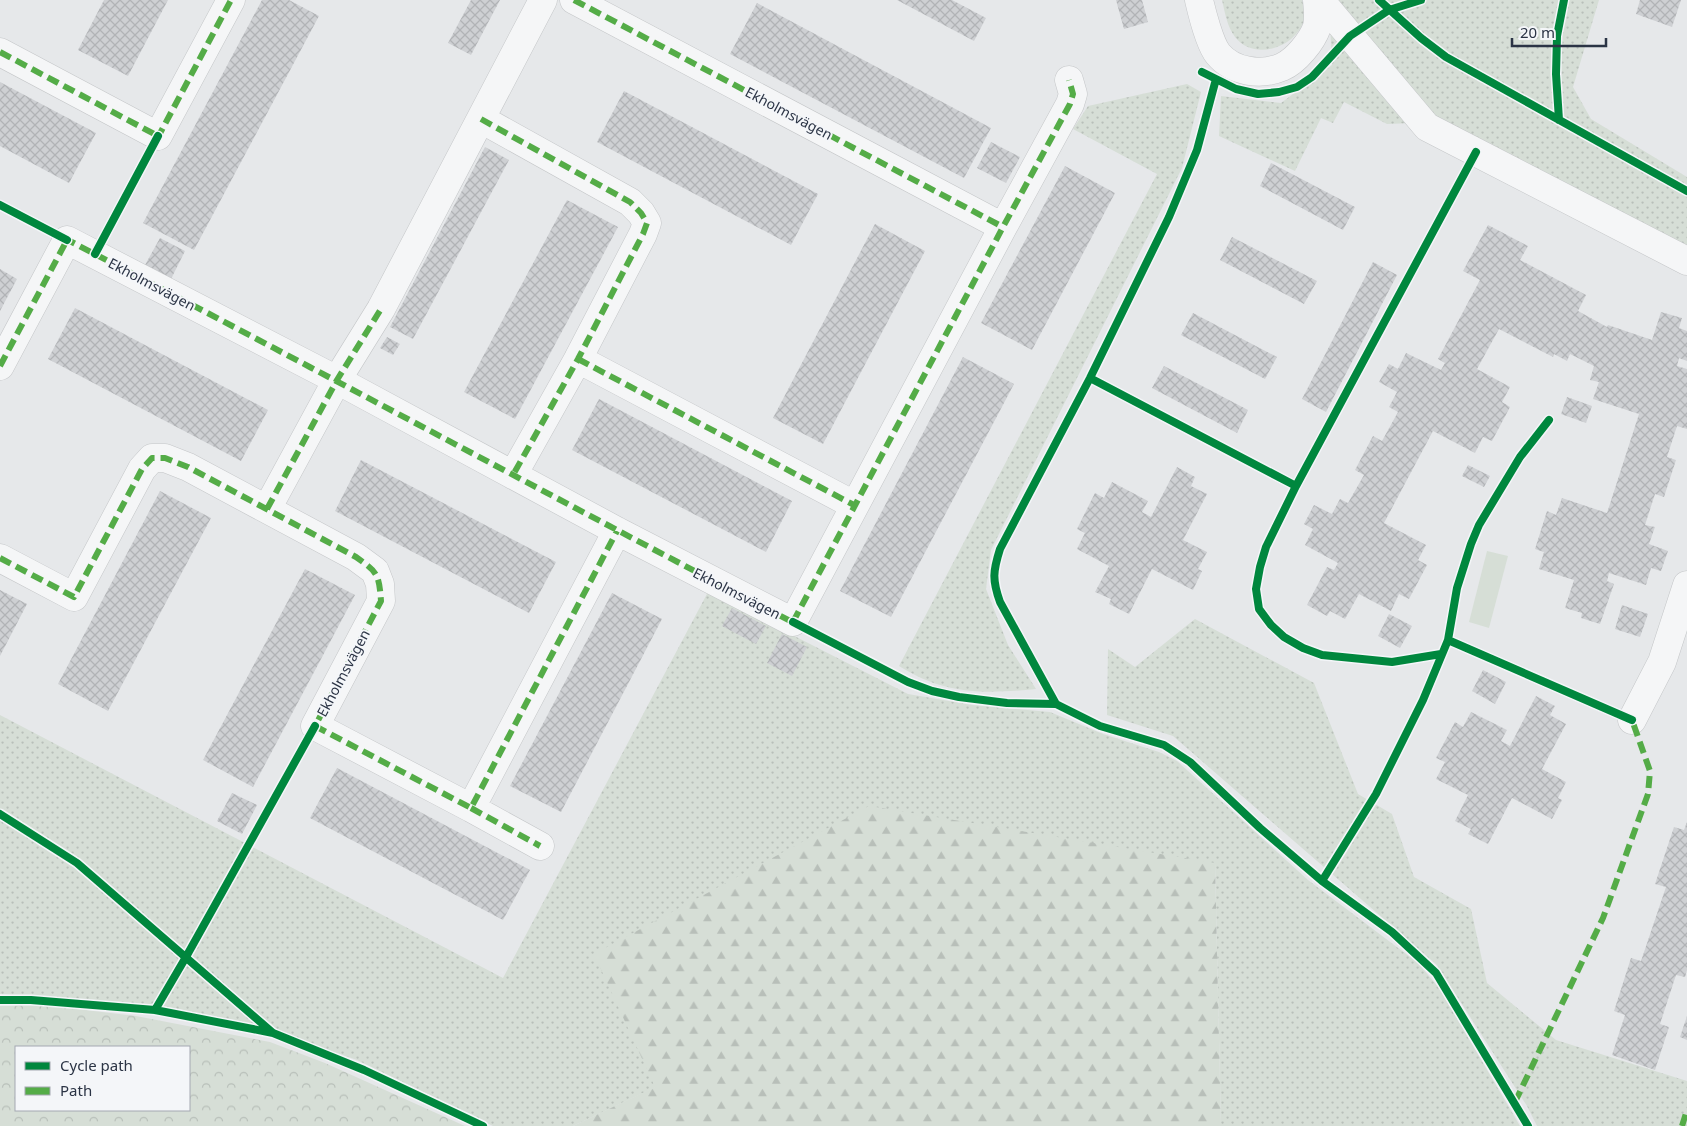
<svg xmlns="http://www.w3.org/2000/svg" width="1687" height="1126" viewBox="0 0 1687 1126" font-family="'Noto Sans',sans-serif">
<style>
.grass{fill:url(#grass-dots)}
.forest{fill:url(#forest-firs)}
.park{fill:url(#park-crowns);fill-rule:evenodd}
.pitch{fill:#d6ded6}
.building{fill:url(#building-cross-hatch)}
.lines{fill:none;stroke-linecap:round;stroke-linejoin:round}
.minor-casing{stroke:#c4c6c8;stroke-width:29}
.minor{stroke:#f5f6f7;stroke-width:28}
.quiet{stroke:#54ac47;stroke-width:6;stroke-dasharray:12 6;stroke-linecap:butt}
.cycleway-casing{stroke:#f4f6f9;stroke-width:11}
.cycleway{stroke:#00873e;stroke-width:8}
.labels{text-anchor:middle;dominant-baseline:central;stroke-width:4;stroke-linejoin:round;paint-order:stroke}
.street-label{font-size:14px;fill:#2b3445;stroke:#f4f6f9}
</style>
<defs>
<pattern id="grass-dots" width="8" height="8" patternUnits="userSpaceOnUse" patternTransform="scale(1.25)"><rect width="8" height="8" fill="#d6ded6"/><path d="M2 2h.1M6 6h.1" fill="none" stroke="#b8bfb9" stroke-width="1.8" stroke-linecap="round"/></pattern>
<pattern id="forest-firs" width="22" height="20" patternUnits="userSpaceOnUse" patternTransform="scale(1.25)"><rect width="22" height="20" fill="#d6ded6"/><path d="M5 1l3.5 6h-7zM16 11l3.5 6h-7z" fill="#b8bfb9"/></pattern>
<pattern id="park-crowns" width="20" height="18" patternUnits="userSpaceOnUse" patternTransform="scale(1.25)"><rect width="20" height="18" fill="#d6ded6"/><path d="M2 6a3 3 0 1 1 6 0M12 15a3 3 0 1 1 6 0" fill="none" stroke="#b8bfb9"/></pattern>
<pattern id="building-cross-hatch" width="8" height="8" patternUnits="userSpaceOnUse" patternTransform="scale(1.25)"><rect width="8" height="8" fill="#ced0d3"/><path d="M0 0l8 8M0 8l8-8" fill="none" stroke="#b1b3b6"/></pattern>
</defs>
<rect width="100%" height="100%" fill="#e6e8ea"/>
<path class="grass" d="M1222,0H1302C1303,4 1306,11 1305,15C1301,46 1255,63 1235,37C1227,26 1225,13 1222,0Z
M1329,0H1599L1573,87L1591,119L1687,177V247L1441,122L1387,124L1344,102L1333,123L1321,118L1295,171L1219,136L1221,96L1281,103L1332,65Z
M1187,84L1201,92L1182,168L991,550L986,589L1008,645L1036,689C984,694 945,695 899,666L1157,174L1073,129L1088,106Z
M708,592L908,694L972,705L1050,712L1103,734L1159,752L1177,761L1308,880L1418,963L1439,988L1520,1126H1221L1215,863L656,1087L573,1126H493L357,1060L253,1024L172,1008L0,994V715L503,978Z
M1195,619L1314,683L1358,794L1392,814L1414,877L1471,909L1487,983L1556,1040L1687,1081V1126H1537L1527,1106L1437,965L1173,736L1107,715L1108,649L1135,667Z"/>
<path class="forest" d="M869,806L1215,863L1221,1126H573L655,1087L594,954Z"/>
<path class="park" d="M43,1005L136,1016L270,1042L325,1063L465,1126H0V1006ZM16,1047H189V1110H16Z"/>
<path class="pitch" d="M1487,551L1508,556L1489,628L1469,622Z"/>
<path class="building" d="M104,0H168L128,76L78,50Z
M262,0H289L319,16L194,250L143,223Z
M471,0H500L471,55L448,43Z
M897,0H952L986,18L974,41Z
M1116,0H1142L1148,22L1124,29Z
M1640,0H1681L1672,27L1636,14Z
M757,3L991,128L964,178L730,54Z
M0,82L96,133L69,183L0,146Z
M624,91L818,194L791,245L597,142Z
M991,142L1020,157L1006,183L977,168Z
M485,147L509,160L413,339L390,327Z
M1271,163L1355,207L1343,230L1260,186Z
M1065,166L1115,193L1032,350L981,323Z
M567,200L618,227L515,419L464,392Z
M875,224L925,251L823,444L773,418Z
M1488,225L1528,246L1520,260L1586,295L1578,311L1607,327L1608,325L1652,340L1661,312L1682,318L1679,328L1687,331V361L1679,358L1677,366L1687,369V429L1677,426L1667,457L1676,460L1664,497L1655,494L1645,525L1655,527L1649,544L1668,551L1661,571L1651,568L1646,585L1609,573L1607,581L1614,584L1600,624L1581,618L1582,613L1565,608L1574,580L1539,569L1544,552L1535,549L1547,511L1556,515L1562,498L1607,513L1639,414L1593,399L1599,382L1590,380L1594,366L1570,354L1567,361L1554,354L1553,357L1499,329L1477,369L1510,387L1502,402L1510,407L1492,441L1483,437L1475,453L1433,431L1384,523L1426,545L1418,560L1427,565L1409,599L1399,594L1391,611L1359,594L1345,619L1330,611L1327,616L1307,605L1327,567L1334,570L1338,563L1305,545L1313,529L1304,524L1314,505L1332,514L1340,499L1348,503L1364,475L1355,470L1373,436L1382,441L1398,412L1389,407L1397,392L1379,382L1389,364L1398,369L1406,353L1441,370L1445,363L1438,359L1480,280L1463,271Z
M1232,237L1317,281L1304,304L1220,260Z
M160,238L185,251L171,279L145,265Z
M1373,262L1397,275L1326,412L1302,399Z
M0,269L17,279L0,311Z
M75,308L268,410L241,461L48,359Z
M1193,313L1277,357L1265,379L1181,335Z
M387,337L400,344L393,355L380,348Z
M963,357L1014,384L891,617L840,591Z
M1164,366L1248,410L1237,433L1152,388Z
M1567,397L1592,406L1586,423L1561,414Z
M599,399L792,501L766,552L572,450Z
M361,460L556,562L529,613L335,511Z
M1468,465L1490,476L1484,487L1462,476Z
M1177,467L1195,477L1191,486L1207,494L1183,540L1207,552L1198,569L1202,571L1193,590L1152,569L1129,614L1109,604L1111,599L1095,592L1109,566L1077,549L1085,533L1077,529L1095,493L1104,498L1112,482L1148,501L1142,512L1151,517Z
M160,491L211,518L108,711L58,684Z
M305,569L355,595L253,787L203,760Z
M0,590L27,604L0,656Z
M612,593L662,619L561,812L510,786Z
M1622,605L1648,614L1640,637L1615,629Z
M732,608L766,626L756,644L722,626Z
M1389,614L1412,626L1400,648L1378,636Z
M782,634L807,647L792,676L767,663Z
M1483,670L1506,682L1495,704L1472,691Z
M1536,696L1555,706L1550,715L1566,724L1542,769L1566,782L1558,798L1562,800L1552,819L1512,798L1488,844L1468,834L1471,829L1455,821L1468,795L1436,779L1445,762L1436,758L1455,722L1463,727L1471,712L1507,730L1501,741L1510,746Z
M337,768L530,870L503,920L310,818Z
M232,793L257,805L242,834L217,821Z
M1687,822V970L1685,977L1676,975L1660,1024L1669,1027L1655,1070L1612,1055L1625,1015L1614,1011L1631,958L1641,961L1666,887L1655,884L1674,827L1684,830Z
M1687,1016V1040L1680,1037Z"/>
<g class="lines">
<g class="minor-casing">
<path id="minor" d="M574,0L1003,227
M1199,0C1202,13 1210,44 1218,54C1233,72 1261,76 1282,67C1296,61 1312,41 1317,27C1319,18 1318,9 1317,0
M1320,0L1427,127L1687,261
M0,52L158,136L231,0
M481,119L630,202L641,213L647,223L643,234L578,359L513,475
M578,359L854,505
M0,366L67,240L337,380L617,531L793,622L1003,227L1070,104L1073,94L1069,80
M267,509L337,380L381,309L543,0
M0,558L74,597L142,469L152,458H165L188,467L356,557L375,571L380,584L381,601L315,726L471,808L617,531
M1632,720L1662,662L1687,585
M471,808L540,846"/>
</g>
<use href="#minor" class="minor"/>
<path class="quiet" d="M574,0L1003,227
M0,52L158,136
M481,119L630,202L641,213L647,223L643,234L578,359L513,475
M157,139L231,0
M64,238C309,365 552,497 796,624
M578,359L854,505
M0,366L67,240
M267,509L337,380L381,309
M0,558L74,597L142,469L152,458H165L188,467L356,557C377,572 379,573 381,601L313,730
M793,622L1003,227L1070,104L1073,94L1069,80
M315,726L471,808L617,531
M471,808L540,846
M1515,1102L1603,918L1648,794L1650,771L1632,720L1629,719
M1682,1126L1687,1110"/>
<g class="cycleway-casing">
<path id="cycleway" d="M1379,0L1421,38L1446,57L1687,191
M1202,72L1236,89L1258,94L1279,92L1297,87L1312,77L1350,36L1389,10L1421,0
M1216,79L1197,150L1169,217L1090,378L1000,549C993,571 992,580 1000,602L1056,704L1100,726L1164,745L1190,762L1260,828L1322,881L1392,932L1436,973L1528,1126
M1559,120L1556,74L1557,36L1564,0
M0,205L67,240
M95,254L158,136
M1090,378L1296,486
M793,622L908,682L932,691L959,697L1007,703L1056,704
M1448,640L1632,720
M1441,654L1392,662L1322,655L1303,648L1284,637L1271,625L1259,609L1256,589L1260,567L1266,547L1296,486L1476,152
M0,814L77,863L273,1033
M1322,881L1376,794L1423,700L1448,640L1457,588L1471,544L1479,525L1520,457L1549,420
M0,1000H31L155,1010L273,1033L364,1070L483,1126
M155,1010L186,957L315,726"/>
</g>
<use href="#cycleway" class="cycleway"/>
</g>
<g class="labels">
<g class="street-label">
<text transform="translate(789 113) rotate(28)">Ekholmsvägen</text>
<text transform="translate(152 284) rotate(28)">Ekholmsvägen</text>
<text transform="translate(737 593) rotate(27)">Ekholmsvägen</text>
<text transform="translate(343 673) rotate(-62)">Ekholmsvägen</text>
</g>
</g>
<rect x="15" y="1046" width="175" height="65" fill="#f4f6f9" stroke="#a4a8b1"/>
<rect x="25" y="1062" width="25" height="8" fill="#00873e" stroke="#a4a8b1"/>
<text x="60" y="1071" font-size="15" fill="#2b3445">Cycle path</text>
<rect x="25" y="1087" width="25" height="8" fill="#54ac47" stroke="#a4a8b1"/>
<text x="60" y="1096" font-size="15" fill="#2b3445">Path</text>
<path d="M1512 38v8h94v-8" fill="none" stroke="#2b3445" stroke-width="2.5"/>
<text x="1520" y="38" font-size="15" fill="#2b3445" stroke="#f4f6f9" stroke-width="4" paint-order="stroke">20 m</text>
</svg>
